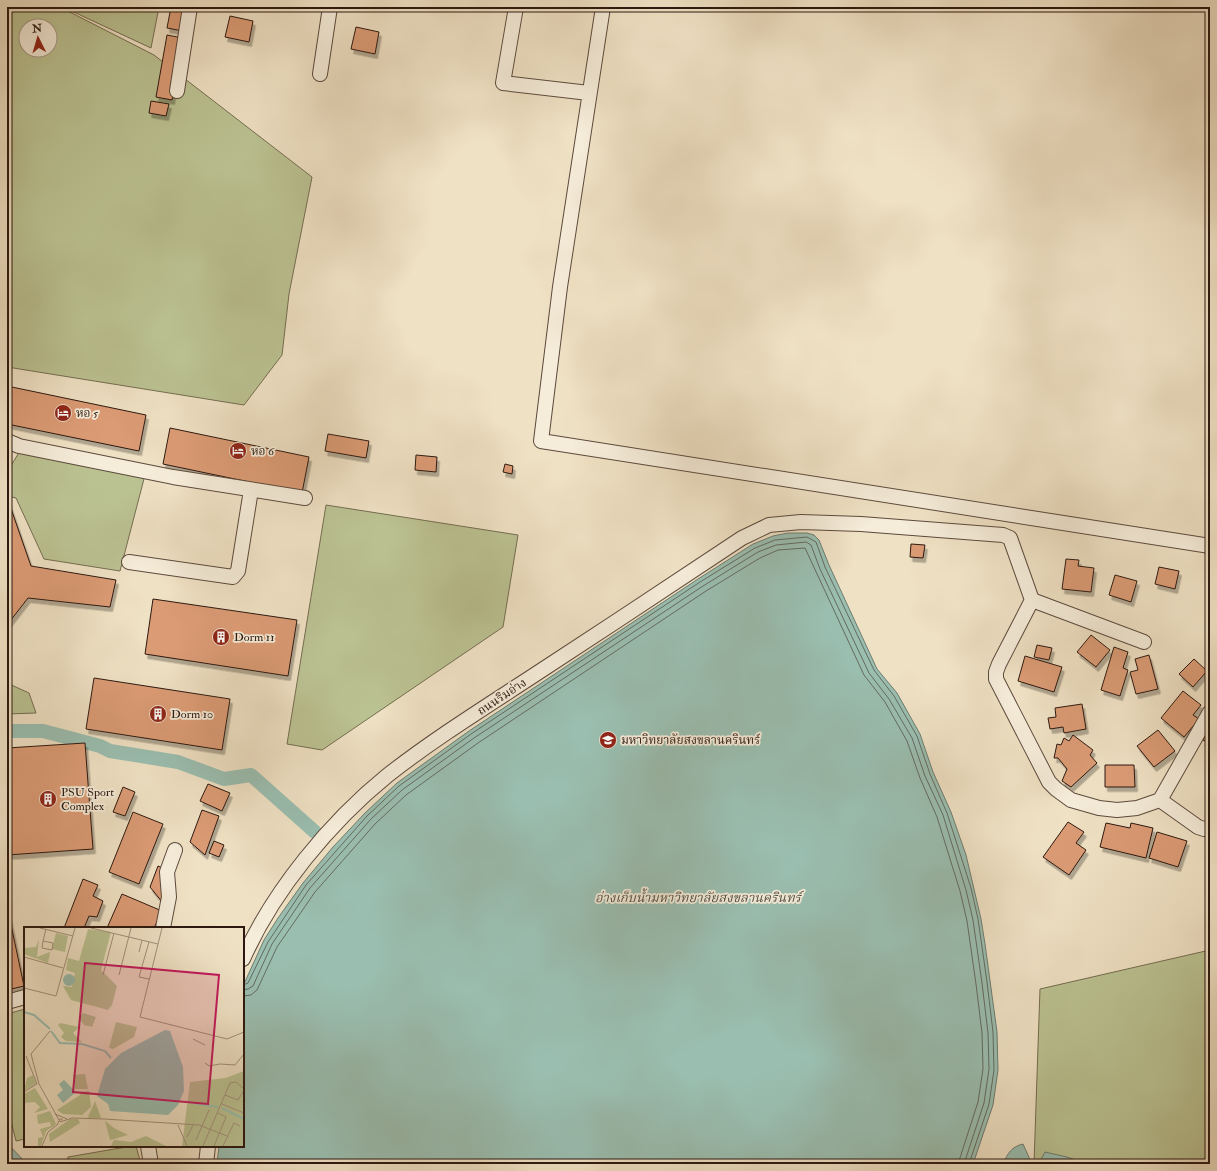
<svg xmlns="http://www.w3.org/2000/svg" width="1217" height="1171" viewBox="0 0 1217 1171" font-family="'IM FELL Double Pica','Noto Serif Thai',serif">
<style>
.green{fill:#bbc292;stroke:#746d51;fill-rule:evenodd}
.water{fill:#9abeb0;stroke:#6e7c70}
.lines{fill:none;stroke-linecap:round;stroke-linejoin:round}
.shore{stroke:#636b60;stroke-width:1}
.stream{stroke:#6e7c70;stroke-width:4}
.canal{stroke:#9abeb0;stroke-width:14}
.building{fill:#db9b74;stroke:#2c1810;filter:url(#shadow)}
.minor-casing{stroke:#5d4a3d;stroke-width:16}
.minor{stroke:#f5ecd9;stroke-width:14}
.labels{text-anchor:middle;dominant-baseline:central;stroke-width:3.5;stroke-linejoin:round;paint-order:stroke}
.poi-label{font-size:12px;fill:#2c1810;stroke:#f5ecd9;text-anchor:start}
.street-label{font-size:12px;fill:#2c1810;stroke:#f5ecd9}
.water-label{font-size:13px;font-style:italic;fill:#525248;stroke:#f5ecd9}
.inset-river{fill:none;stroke:#9abeb0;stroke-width:2}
.inset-road{fill:none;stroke:#a1917c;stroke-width:1}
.view{fill:#c2185b;fill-opacity:0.15;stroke:#c2185b;stroke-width:2}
.inset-edge{fill:none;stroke:#2c1810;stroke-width:2}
</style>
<defs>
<filter id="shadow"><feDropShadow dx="2.5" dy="4.5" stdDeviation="0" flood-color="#0004"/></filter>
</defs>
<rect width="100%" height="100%" fill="#efe1c4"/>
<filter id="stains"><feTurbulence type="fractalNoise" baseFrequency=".005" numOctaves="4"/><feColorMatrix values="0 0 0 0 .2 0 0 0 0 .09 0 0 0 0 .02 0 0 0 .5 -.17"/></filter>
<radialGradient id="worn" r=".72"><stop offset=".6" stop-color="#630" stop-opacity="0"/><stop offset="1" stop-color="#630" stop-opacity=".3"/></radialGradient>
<path class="green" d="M7,7H60L154,55L312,177L289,294L282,355L244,405L7,367ZM26,26H50V50H26Z
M63,7H159L151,48Z
M20,451L145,475L120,571L44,559L16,498L7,496V472Z
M326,505L518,535L503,627L322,750L287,744Z
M7,683L29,693L36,713L7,714Z
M1210,950V1164H1034L1040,989Z
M25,1009V1139L16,1141L7,1105V1014Z
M132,1146H136L141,1164H67L68,1157Z"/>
<path class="water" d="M788,533H807L814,535L819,540L829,565L877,669L897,693L920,734L933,772L951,812L966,855L981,919L985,944L997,1032L998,1070L993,1105L973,1164H217L219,1146H243V986L264,940L278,918L303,883L333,847L365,813L397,783L469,731L698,579L753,544L773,536Z
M7,1143L26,1163L25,1164H7Z
M1023,1144L1032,1164H1003C1008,1153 1011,1147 1023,1144Z
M1045,1152L1067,1157L1086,1164H1034L1040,1161Z"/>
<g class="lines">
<path class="shore" d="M243,985L248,983L268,942L306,885L367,816L399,786L471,734L700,582L755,548L775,540L807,537L816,542L825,567L874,670L894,696L917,736L930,774L947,813L971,888L978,919L987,982L993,1032L994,1070L989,1104L969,1164
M243,990L248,989L253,986L272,944L310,888L371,819L402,790L474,738L703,586L758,552L776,545L806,542L811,545L820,569L869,673L889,699L912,738L925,776L943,815L966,890L973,920L982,983L988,1033L989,1069L984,1103L964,1164
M243,996L251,995L257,990L277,947L315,892L375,824L406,795L478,743L706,591L760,558L778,550L805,548L864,675L885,702L907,741L920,778L937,817L960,891L967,921L976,984L982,1033L983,1069L978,1102L958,1164"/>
<path class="stream" d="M1128,1164L1167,1161L1209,1164"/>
<path class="canal" d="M7,731H43L100,746L110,751L178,762L224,779L251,775L315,832"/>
</g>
<path class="building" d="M171,7H187L183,31L167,28Z
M230,16L253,21L249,42L225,37Z
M356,27L379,32L375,54L351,49Z
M167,35L183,38L172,100L156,97Z
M151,101L169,104L166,116L149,113Z
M7,386L146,415L139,451L7,424Z
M170,428L309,457L302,493L163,464Z
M328,434L369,441L366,458L325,451Z
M416,455L437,457L436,472L415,470Z
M505,464L513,466L512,474L503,472Z
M8,500L31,566L116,580L110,607L28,598L7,625V583L11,578L7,567Z
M911,544L925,545L923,558L910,557Z
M1066,559L1079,560L1078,566L1094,568L1091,592L1062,589Z
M1159,567L1179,571L1175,589L1155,584Z
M1115,575L1137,581L1131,602L1109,595Z
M153,599L297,620L288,676L145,654Z
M1091,635L1110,650L1096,667L1077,652Z
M1037,645L1052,648L1049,660L1034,657Z
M1114,647L1128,652L1123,668L1128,670L1120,696L1101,690Z
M1149,655L1158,689L1136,694L1130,672L1138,670L1135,659Z
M1025,656L1062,667L1054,692L1018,681Z
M1194,659L1207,671L1193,687L1179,674Z
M94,678L230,699L222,750L86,729Z
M1183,691L1201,705L1193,715L1199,719L1184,737L1161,718Z
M1082,704L1086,729L1064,733L1063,727L1050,729L1048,718L1056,717L1055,708Z
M1210,725V744L1203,740Z
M1158,730L1175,751L1154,767L1137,746Z
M1073,735L1093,750L1090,755L1097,763L1071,787L1062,781L1067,769L1058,758H1054L1057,744L1061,745L1064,738L1069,741Z
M85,743L93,849L7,855V748Z
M1105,765H1134L1135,787H1105Z
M208,784L230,793L222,811L200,801Z
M123,787L135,792L125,816L113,812Z
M202,810L219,816L205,855L190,842Z
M133,812L163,824L139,884L109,872Z
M1068,822L1084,832L1076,843L1086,850L1069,875L1043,857Z
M1106,823L1130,828L1131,823L1153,828L1146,858L1100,847Z
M1157,832L1187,841L1178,867L1149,858Z
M214,841L224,845L219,857L209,853Z
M158,866L165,869L163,903L150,887Z
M83,879L98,885L93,896L103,901L97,917L89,916L84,928H64Z
M122,894L162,911L154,928H107Z
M7,906L24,986L7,990Z"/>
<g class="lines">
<g class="minor-casing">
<path id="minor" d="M516,7L503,83L589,93
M603,7L560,287L541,441L1210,546
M320,74L330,7
M177,91L190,7
M7,441L19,446L173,477L305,498
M129,562L233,577L238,571L251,490
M1032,600L1144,642
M1160,800L1198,827L1204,829L1210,828
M163,928L169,897L167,872L175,850
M243,959C273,891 330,822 388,775C438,736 492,703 545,668C611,625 676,582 742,538L769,525L801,522L861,524L1003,535L1010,538L1032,600L999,664L996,672V679L1049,782L1056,789L1071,800L1099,808L1117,810L1137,808L1160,800L1210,712
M7,1002L25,997
M148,1146L151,1164
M206,1164L208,1146"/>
</g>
<use href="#minor" class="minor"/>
</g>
<defs>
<g id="hotel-disc" transform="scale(0.9)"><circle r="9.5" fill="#8f2418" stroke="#f5ecd9"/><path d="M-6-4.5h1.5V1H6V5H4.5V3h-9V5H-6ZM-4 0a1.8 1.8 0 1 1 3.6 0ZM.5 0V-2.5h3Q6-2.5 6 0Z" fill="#fff"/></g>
<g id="building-disc" transform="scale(0.9)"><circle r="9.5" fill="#8f2418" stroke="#f5ecd9"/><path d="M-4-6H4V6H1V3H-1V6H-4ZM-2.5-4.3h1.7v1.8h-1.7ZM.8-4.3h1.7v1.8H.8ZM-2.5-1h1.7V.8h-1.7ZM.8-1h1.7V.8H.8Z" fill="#fff"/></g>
<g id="university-disc" transform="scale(0.9)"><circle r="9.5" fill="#8f2418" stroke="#f5ecd9"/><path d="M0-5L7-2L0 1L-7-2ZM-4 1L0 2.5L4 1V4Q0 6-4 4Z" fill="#fff"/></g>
</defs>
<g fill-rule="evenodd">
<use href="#hotel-disc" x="63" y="413"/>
<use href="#hotel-disc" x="238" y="451"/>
<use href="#building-disc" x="221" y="637"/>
<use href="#building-disc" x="158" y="714"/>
<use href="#university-disc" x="608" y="740"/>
<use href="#building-disc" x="48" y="799"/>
</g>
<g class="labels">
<g class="poi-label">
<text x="76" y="413">หอ 5</text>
<text x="251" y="451">หอ 6</text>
<text x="234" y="637">Dorm 11</text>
<text x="171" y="714">Dorm 10</text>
<text x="621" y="740">มหาวิทยาลัยสงขลานครินทร์</text>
<text x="61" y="792">PSU Sport<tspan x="61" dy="14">Complex</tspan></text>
</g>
<g class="street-label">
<text transform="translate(502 697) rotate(-34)">ถนนริมอ่าง</text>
</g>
<g class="water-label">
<text x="698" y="898">อ่างเก็บน้ำมหาวิทยาลัยสงขลานครินทร์</text>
</g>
</g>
<g transform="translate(24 927)">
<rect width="220" height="220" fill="#efe1c4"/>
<path d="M64,2L87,5L77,43L93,59L88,78L84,83L47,73L39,59L48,60L51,46L42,43L44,31L55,34ZM32,6L44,9L41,25L28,22ZM15,12L13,30L26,25L24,36L0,27V21L12,20ZM59,86L72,90L68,100L60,98L55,91ZM92,95L113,100L110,110L89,122L85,121ZM36,96L55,100L49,106L58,115L42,114L37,110L40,106L34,98ZM220,144V219H158L166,155L202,151ZM61,147L64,162H51L49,148ZM9,148L12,157L0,164L3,151ZM11,161L24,182L10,186L16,180L11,175L0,176V167ZM65,164L67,180L58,188L39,187L33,183L56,168L57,165ZM71,174L77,191H65L64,190ZM26,184L32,197L30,199L22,204L17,219H14V211L19,210L16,202L27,199L26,195L14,197L13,188ZM46,192H54L56,196L26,215L25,207ZM81,194L90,201L104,208L86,213ZM122,209L142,219H87L90,213L107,215Z" fill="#bbc292"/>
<path d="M39 53a6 6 0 1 1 12 0a6 6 0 1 1-12 0ZM141,103L146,104L159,140L160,164L154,178L144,188L86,184L84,177L73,169L81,142L97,126ZM40,153L52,165L39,176L33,168L39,163L35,157Z" fill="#9abeb0"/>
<path class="inset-river" d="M0,85L10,88L26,102M27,104L36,116L58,117L81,124L87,131M169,176L194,180M198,181L220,192"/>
<path class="inset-road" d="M16,1L49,9M67,1L134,17M138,1L116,90L203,112L220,105M19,14L29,16L28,23L18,21L19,14L22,2M125,15L115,50L125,52M115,25L118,13M0,30L39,41M79,48L90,6M95,48L107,1M0,61L32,69L51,1M169,112L181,118M2,129L13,157M181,136L185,139L196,137L211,138L220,127M15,157L7,127L26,104M15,157L35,193M0,165L13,157M201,168L214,173L220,163M198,177L220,186M31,187L43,192M39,194L48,191L80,192L175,198L203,209M154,198L163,219M163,210L169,198M172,213L185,183M18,219L24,205L33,198L36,192H38V195L35,194M179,219L206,156L212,155L220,162M190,219L202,190L194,186M199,219L210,196L216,199"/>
<path class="view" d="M61,36L195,48L184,177L49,165Z"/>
<rect width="220" height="220" class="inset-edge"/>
</g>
<rect width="1217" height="1171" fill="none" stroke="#efe1c4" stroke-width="24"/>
<rect x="8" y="8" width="1201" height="1155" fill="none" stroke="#2c1810" stroke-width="2"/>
<rect x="12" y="12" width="1193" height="1147" fill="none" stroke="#2c1810"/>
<g transform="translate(38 38) rotate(355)"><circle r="19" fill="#f5ecd9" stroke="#a59789"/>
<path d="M0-3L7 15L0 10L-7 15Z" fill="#8f2418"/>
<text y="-6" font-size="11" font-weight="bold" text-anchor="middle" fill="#2c1810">N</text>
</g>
<rect width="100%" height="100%" filter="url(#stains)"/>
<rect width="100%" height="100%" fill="url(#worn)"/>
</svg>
